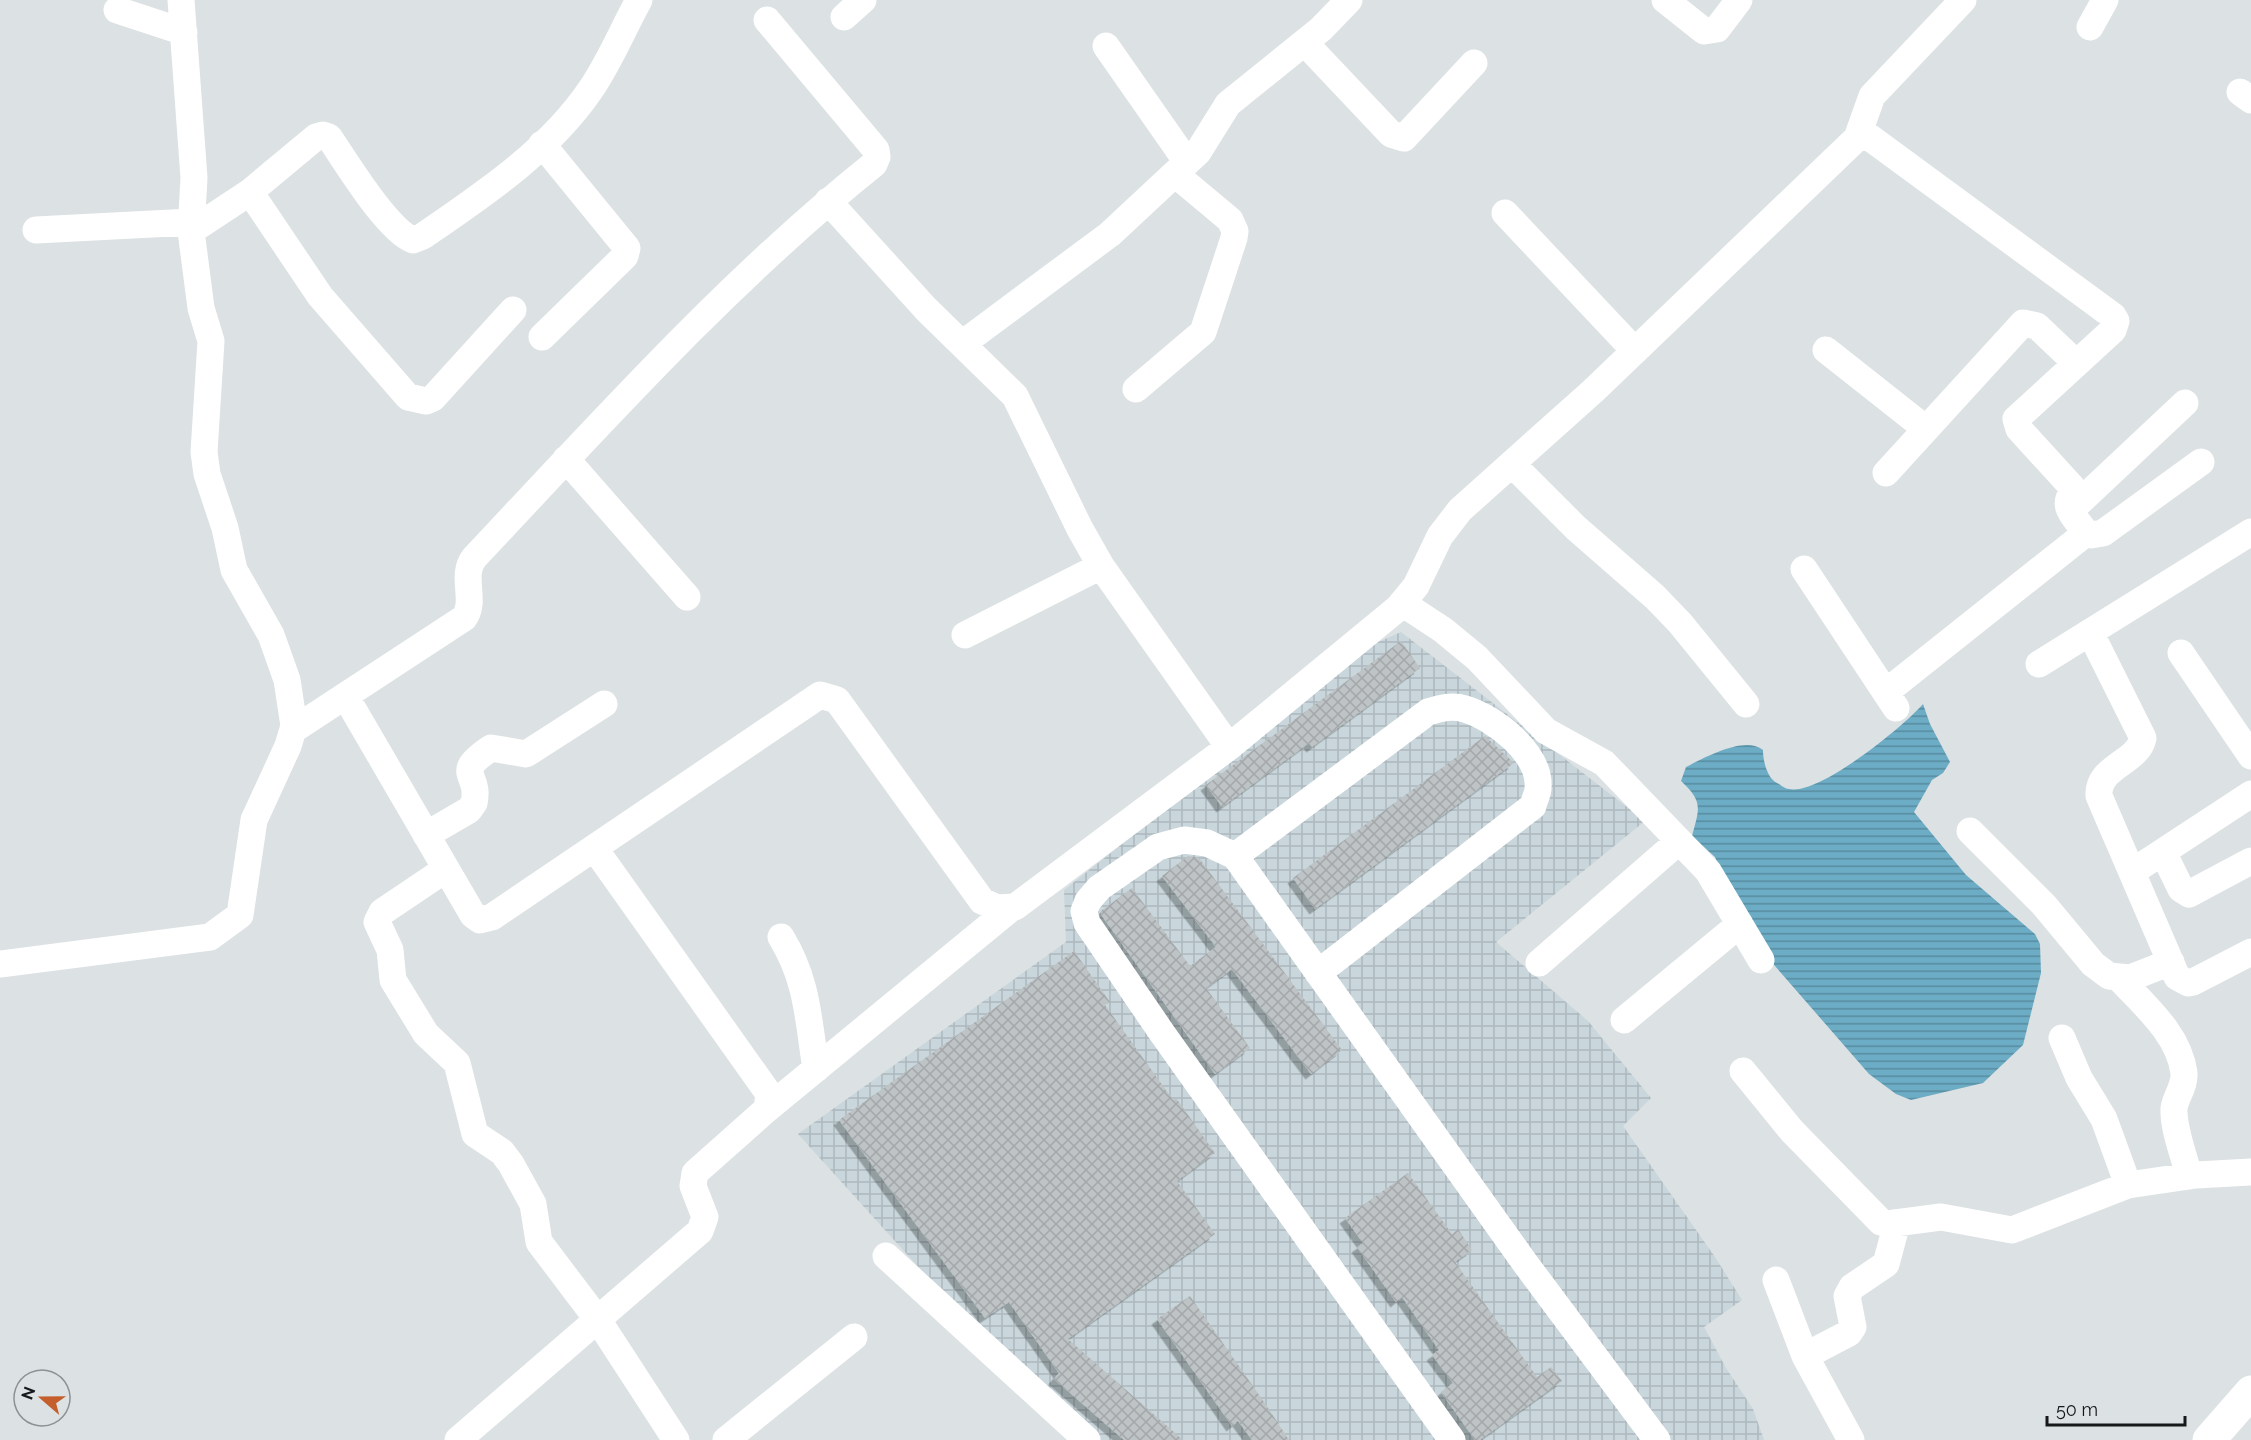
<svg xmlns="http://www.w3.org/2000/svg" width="2251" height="1440" viewBox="0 0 2251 1440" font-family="Raleway,sans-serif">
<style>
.industrial{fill:url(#industrial-grid)}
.water{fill:url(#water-rules)}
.building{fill:url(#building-cross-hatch);filter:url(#shadow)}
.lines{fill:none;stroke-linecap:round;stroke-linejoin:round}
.minor{stroke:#fff;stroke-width:27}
.major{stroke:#fff;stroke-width:33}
</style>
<defs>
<pattern id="industrial-grid" width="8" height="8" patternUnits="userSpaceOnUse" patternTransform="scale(1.5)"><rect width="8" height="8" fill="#c9d7dc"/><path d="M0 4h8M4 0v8" fill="none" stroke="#acb8bc"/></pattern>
<pattern id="water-rules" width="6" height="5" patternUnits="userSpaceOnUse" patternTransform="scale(1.5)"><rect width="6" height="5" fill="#6cacc5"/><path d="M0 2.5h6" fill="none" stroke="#588b9f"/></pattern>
<pattern id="building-cross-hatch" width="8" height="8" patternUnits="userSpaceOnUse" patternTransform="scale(1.5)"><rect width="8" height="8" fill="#bec3c5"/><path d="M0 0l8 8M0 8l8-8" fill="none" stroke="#a3a7a9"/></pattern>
<filter id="shadow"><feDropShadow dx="-5.5" dy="5.5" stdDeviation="0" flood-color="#0004"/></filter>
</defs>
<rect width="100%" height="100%" fill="#dce1e3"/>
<path class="industrial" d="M1401,632L1645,821L1496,942L1588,1021L1651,1098L1623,1126L1715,1257L1742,1300L1704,1327L1726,1368L1753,1409L1764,1440H1100L922,1271L798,1134L1066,942L1064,890L1376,643Z"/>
<path class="water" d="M1923,704L1930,724L1950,762L1943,773L1932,780L1914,812L1966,875L2035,934L2040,944L2041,973L2023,1045L1983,1083L1911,1100L1896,1094L1869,1074L1761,950L1736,907L1715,857L1692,836C1699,809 1704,802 1681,781L1686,767C1704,758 1745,735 1763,750C1763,761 1767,778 1777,783C1781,785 1785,789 1789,789C1819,796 1904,726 1923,704Z"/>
<path class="building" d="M1401,641L1420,668L1312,747L1309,743L1222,807L1206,785Z
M1485,736L1514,763L1315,909L1293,878Z
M1188,856L1199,858L1342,1050L1311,1074L1232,969L1206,988L1250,1048L1215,1074L1102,916L1101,911L1132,888L1190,966L1216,947L1162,876Z
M1074,951L1110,1002L1105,1005L1173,1100L1176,1098L1215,1153L1177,1181L1215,1234L1068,1339L1183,1440H1124L1054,1379L1059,1373L1009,1302L985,1318L839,1120Z
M1408,1173L1452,1234L1458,1229L1472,1250L1455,1262L1537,1377L1551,1367L1562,1381L1480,1440H1475L1441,1392L1453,1383L1432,1355L1439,1350L1402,1297L1396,1302L1357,1247L1363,1243L1345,1218Z
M1190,1296L1264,1402L1289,1440H1252L1238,1421L1232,1426L1157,1319Z"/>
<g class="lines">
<path class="minor" d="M1665,0L1704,31L1717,29L1739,0
M117,10L184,32
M844,17L863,0
M2090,27L2105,0
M1305,43L1391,134L1404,138L1474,63
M1106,46L1187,162
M2240,92L2251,100
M1861,131L2113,316L2116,321L2113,330L2016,419L2019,429L2072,487L2073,492C2061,506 2074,516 2083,529L2081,537L1886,692
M542,144L627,248L625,256L542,337
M250,192L320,296L408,397L426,401L433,398L513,310
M828,201L926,309L1015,396L1080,529L1101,566L1229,747
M1505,213L1635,351
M36,230L191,222
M191,231L250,192L316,137L323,135L329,137C346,162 387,230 413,240L423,236C484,194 549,151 591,89C610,61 623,29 639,0
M962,344L1110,234L1198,152L1228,104L1321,29L1349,0
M1826,350L1926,429
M1136,389L1203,332L1234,238L1235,231L1230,220L1175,174
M566,459L687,597
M1512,464L1576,528L1655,597L1680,623L1746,704
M1886,473L2023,323L2037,326L2076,363
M2071,510L2185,403
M2083,533L2091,535L2103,533L2201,462
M1804,569L1896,708
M1402,603L1443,630L1477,658L1546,731L1604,763L1708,871L1761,960
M2090,632L2143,738C2138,763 2097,766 2099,796L2177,977L2188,983L2193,982L2251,952
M965,635L1101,566
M2181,653L2251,756
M2039,664L2251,532
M346,697L473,915L480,920L492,917L820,695L837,700L982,901L997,908L1015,907L1229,747L1398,608L1416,586L1440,536L1460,510L1593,391L1857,138L1872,96L1963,0
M293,730L464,618C477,601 460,576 474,558C602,422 728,281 874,164L877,157L876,150L767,20
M1970,831L2044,905L2093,964L2109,976L2130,978L2171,962
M426,835L469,810L474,803C481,772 451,775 491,748L526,754L604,704
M2163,852L2181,889L2189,894L2251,861
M1235,856L1428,712C1441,708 1452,705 1465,709C1495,718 1541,754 1538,788C1538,794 1534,800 1533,806L1318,973
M446,869L382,912L377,922L390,950L393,980L426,1034L457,1063L475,1134L502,1152L511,1164L533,1204L539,1242L598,1320L676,1440
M2132,872L2251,794
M781,937C808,981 808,1019 816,1069
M1539,963L1679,841
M0,964L210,937L240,915L254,820L288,746L294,726L287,680L271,635L234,570L225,528L207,474L204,452L211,341L201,308L191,231L194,178L181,0
M2119,978C2144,1005 2179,1034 2184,1073C2185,1086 2176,1096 2174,1108C2173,1129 2184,1155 2189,1176
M1624,1020L1740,924
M2062,1038L2079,1078L2104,1119L2128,1185
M1743,1071L1792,1131L1881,1222L1887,1224L1941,1217L2012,1230L2128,1185L2196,1175L2251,1172
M767,1109L1010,909
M886,1256L1087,1440
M1776,1280L1805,1356L1851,1440
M1805,1356L1849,1333L1853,1327L1847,1296L1852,1287L1886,1264L1897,1223
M458,1440L700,1231L705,1217L693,1186L695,1173L767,1109L769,1094L595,849
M726,1440L854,1337
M1452,1440L1162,1033L1087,923L1084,911L1088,901L1099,888L1158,847L1184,840L1207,843L1235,856L1525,1263L1657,1440"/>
<path class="major" d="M2209,1440L2251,1392"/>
</g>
<g transform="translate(42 1398) rotate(290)"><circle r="28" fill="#dce1e3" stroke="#8d9192" stroke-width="1.5"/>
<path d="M0-4.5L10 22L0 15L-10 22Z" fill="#c45e2d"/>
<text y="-9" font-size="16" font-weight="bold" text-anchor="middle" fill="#161819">N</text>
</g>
<path d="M2047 1416v9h138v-9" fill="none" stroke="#161819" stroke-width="3"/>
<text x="2056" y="1416" font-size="18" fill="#161819" stroke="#dce1e3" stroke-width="4.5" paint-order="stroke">50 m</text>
</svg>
